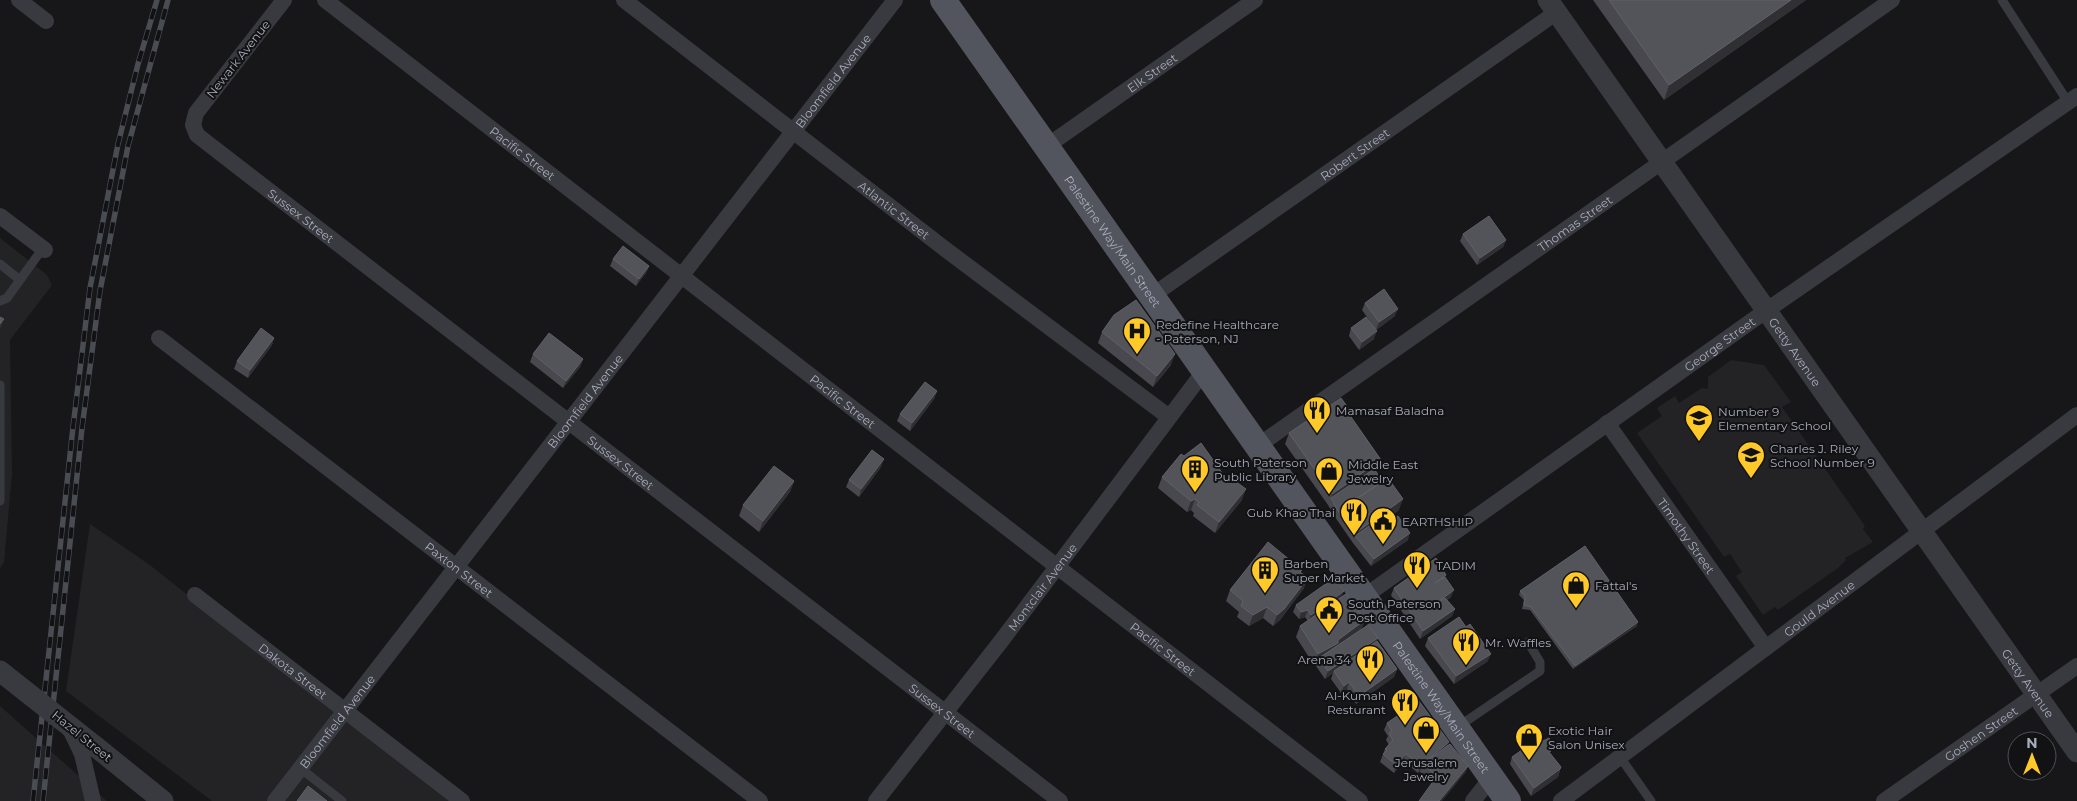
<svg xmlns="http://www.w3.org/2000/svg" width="2077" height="801" viewBox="0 0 2077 801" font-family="Montserrat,sans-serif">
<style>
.built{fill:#232326}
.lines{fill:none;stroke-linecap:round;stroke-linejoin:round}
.service{stroke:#393a40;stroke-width:9}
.minor{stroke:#393a40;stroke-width:16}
.tertiary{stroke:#393a40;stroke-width:21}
.primary{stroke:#53555e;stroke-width:26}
.rail-casing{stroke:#4a4c54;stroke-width:5.5}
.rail{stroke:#121214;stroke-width:4;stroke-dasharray:11;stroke-linecap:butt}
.tertiary-bridge{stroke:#393a40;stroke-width:21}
.wall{fill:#48484e}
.shaded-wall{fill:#303034}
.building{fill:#53535a;stroke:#606169}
.labels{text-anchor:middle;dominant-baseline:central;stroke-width:4;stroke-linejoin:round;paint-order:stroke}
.street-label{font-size:12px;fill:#a8acba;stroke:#121214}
.poi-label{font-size:12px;fill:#a8acba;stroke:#121214;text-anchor:start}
</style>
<rect width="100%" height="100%" fill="#171719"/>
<path class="built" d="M0,238L47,275L52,285L10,340L12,474L4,562L0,568Z
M1731,360L1764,365L1791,402L1782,407L1865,526L1863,529L1873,542L1845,558L1846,560L1838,568L1778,610L1775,607L1763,615L1736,576L1742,572L1730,554L1724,557L1637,433L1662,416L1657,408L1675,396L1679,403L1702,388L1708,389V377Z
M90,524L150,565L339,715L454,801H212L66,691Z
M0,706L107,801H0Z"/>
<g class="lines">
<path class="service" d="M2002,0L2068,102
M0,264L20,280
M0,301L7,298L43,248
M0,501V385
M1459,726L1540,671V662L1528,642
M1620,757L1651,801
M300,768L342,801"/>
<g class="minor">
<path d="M19,0L46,21"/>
<path id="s1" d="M284,0L196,113L193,125L197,135L1060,801"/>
<path id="s2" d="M325,0L1360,801"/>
<path id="s3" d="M624,0L945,249L1169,417"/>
<path id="s4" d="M1047,146L1255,0"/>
<path d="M0,216L45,250"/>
<path id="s5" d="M1153,295L1557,12"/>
<path id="s6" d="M159,338L760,801"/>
<path id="s7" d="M1607,423L1766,648"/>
<path id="s8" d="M1259,445L1892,0"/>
<path id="s9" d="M195,595L462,801"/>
<path id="s10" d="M1365,596L1767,310L2077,96"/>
<path d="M70,729L82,754L93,801"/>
<path id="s11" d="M275,801L895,0"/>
<path id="s12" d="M876,801L1002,640L1205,370"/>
<path d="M1473,801L1492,777"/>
<path id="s13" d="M1561,801L2077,415"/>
<path id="s14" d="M1884,801L2077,666"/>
</g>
<g class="tertiary">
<path id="s15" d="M1548,0L2077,752"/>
<path d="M96,747L163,801"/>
</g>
<path class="primary" id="s16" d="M943,0L1508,801"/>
<g class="rail-casing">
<path id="rail" d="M33,801L73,427L90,288L118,144L138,64L157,0
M43,801L82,428L100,291L128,146L168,0"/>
</g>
<use href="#rail" class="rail"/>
<path class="tertiary-bridge" d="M0,671L96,747"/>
</g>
<path class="wall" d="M1593,0H1806L1664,100Z
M1463,234L1506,240L1503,247L1477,265L1460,241Z
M613,259L649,266L646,273L636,286L610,266Z
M1365,303L1395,316L1376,330L1362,310Z
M1351,328L1374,339L1359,350L1349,336Z
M1102,332L1171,365L1153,387L1098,343Z
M274,338L272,345L248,378L234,369L237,361Z
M533,354L583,359L580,367L563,388L530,362Z
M937,391L934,399L910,431L897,421L900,414Z
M1352,413L1350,416L1381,460L1377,471L1376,472L1399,510L1391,516L1408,540L1371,566L1353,543L1337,520L1328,505L1285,444L1289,433Z
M881,467L859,497L846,487L849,480Z
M1162,477L1242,500L1215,533L1193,516L1194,513L1191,510L1187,512L1158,488Z
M794,481L790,492L759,532L739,516L743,505Z
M1301,572L1304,588L1280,620L1273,626L1263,618L1249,626L1237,617L1239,612L1226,601L1230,590Z
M1446,575L1445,577L1451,597L1447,600L1455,609L1452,616L1420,639L1391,595L1394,588Z
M1520,591L1637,626L1573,669L1530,610L1522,609L1524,600L1519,595Z
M1342,597L1365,620L1361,630L1377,641L1397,669L1394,677L1356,704L1347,689L1341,693L1331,679L1333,673L1325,679L1316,666L1317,664L1314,665L1296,637L1300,626L1308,621L1305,617L1299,619L1293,612L1296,605Z
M1466,627L1488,661L1454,684L1425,646L1428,638Z
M1387,723L1448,745L1468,766L1465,773L1433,782L1420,772V771L1418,773L1403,761L1394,773L1380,762L1385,749L1389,745L1386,740L1388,736L1384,730Z
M1550,750V753L1561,767L1558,777L1531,796L1510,764L1512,757Z"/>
<path class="shaded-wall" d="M1791,0H1806L1664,100L1669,85Z
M1506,240L1503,247L1477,265L1480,258Z
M649,266L646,273L636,286L639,279Z
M1398,309L1395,316L1376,330L1379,322Z
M4,319L0,330V324Z
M1377,331L1374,339L1359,350L1362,342Z
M274,338L272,345L248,378L250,370Z
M1175,354L1171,365L1153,387L1157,376Z
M583,359L580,367L563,388L566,381Z
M937,391L934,399L910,431L912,423Z
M884,459L881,467L859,497L861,489Z
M1381,460L1377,471L1333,502L1331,498L1332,494Z
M794,481L790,492L759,532L763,521Z
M1246,489L1242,500L1215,533L1219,522Z
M1195,499L1191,510L1187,512L1191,501Z
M1403,499L1399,510L1358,539L1355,536L1357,532Z
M1410,533L1408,540L1371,566L1374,559Z
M1308,578L1304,588L1280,620L1273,626L1277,615Z
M1454,590L1451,597L1437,608L1439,601Z
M1344,591L1341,599L1308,622L1311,615Z
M1267,607L1263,618L1249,626L1253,615Z
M1455,609L1452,616L1420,639L1423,631Z
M1308,610L1305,617L1299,619L1301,612Z
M1365,620L1361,631L1319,658L1317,664L1314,665L1318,654Z
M1638,622L1637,626L1573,669L1575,666Z
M1378,638L1375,646L1334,671L1333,673L1325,679L1328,671Z
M1491,654L1488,661L1454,684L1456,676Z
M1397,669L1394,677L1356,704L1359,696Z
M1349,682L1347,689L1341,693L1344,686Z
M1449,742L1446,750L1422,764L1420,771L1418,773L1421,765Z
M1406,754L1403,761L1394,773L1396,765Z
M1468,766L1465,773L1442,801H1439Z
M1560,769L1558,777L1531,796L1534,788Z"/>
<path class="building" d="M1609,0H1791L1669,85Z
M1489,216L1506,240L1480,258L1463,234Z
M623,246L649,266L639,279L613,259Z
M1384,289L1398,309L1379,322L1365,303Z
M1136,300L1175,354L1157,376L1102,332L1114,315Z
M0,317L4,319L0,324Z
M1366,317L1377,331L1362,342L1351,328Z
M261,328L274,338L250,370L237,361Z
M549,333L583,359L566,381L533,354Z
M925,382L937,391L912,423L900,414Z
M1341,398L1352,413L1349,414L1381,460L1332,494L1289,433Z
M1201,443L1230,484L1235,481L1246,489L1219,522L1197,505L1199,502L1195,499L1191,501L1162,477L1181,454L1184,456Z
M872,450L884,459L861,489L849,480Z
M774,466L794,481L763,521L743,505Z
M1374,469L1383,481L1341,509L1339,513L1331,498Z
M1388,478L1403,499L1357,532L1341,509Z
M1389,512L1394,519L1398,516L1410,533L1374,559L1355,536Z
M1268,542L1302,570L1300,572L1308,578L1284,609L1277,615L1267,607L1253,615L1241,606L1243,601L1230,590Z
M1585,546L1638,622L1575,666L1531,607L1524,605L1525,596L1520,591Z
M1436,558L1446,575L1435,583L1445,577L1454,590L1439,601L1445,598L1455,609L1423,631L1394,588Z
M1334,578L1344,591L1311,615L1308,610L1301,612L1296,605Z
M1346,594L1365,620L1338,640V643L1318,654L1300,626Z
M1459,617L1466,627L1470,624L1491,654L1456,676L1428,638Z
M1368,625L1378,638L1328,671L1319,658Z
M1377,641L1397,669L1359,696L1349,682L1344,686L1334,671Z
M1419,701L1449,742L1421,765L1406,754L1396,765L1383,754L1387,750L1385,749L1393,740L1389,733L1392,731L1387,723Z
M1540,737L1543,741L1549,738L1552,743L1548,747L1551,751L1549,752L1561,767L1560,769L1534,788L1512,757Z
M1450,744L1468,766L1439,801H1419L1437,776L1422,764Z
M308,786L327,801H297Z"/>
<defs>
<g id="hospital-pin" transform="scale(1.4375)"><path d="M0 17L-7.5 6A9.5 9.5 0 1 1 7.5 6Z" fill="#ffca29" stroke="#121214"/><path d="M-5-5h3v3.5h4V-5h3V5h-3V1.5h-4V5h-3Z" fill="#111"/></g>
<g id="restaurant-pin" transform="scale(1.4375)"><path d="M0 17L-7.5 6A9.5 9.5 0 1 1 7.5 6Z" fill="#ffca29" stroke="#121214"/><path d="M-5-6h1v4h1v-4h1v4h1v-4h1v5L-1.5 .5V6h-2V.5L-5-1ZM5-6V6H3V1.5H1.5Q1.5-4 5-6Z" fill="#111"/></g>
<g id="school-pin" transform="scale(1.4375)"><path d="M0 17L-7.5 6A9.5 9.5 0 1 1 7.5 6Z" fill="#ffca29" stroke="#121214"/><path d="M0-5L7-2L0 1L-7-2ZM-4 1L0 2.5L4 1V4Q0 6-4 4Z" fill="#111"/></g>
<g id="building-pin" transform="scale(1.4375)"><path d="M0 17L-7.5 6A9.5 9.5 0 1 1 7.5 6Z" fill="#ffca29" stroke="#121214"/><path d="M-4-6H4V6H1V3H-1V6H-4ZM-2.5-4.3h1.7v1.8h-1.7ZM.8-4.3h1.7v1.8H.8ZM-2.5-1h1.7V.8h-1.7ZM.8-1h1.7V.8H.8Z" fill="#111"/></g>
<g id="shop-pin" transform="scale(1.4375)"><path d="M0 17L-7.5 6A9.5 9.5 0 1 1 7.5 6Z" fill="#ffca29" stroke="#121214"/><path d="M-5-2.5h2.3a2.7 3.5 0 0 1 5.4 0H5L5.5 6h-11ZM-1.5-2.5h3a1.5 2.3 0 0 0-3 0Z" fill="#111"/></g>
<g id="civic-pin" transform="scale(1.4375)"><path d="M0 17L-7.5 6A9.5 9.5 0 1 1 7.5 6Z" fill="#ffca29" stroke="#121214"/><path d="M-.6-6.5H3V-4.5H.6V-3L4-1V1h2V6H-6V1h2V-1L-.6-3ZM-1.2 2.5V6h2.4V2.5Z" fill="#111"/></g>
</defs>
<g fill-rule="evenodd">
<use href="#hospital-pin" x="1137" y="331"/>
<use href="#restaurant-pin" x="1317" y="410"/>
<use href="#school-pin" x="1699" y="418"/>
<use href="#school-pin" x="1751" y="455"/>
<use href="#building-pin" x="1195" y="469"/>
<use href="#shop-pin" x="1329" y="471"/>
<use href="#restaurant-pin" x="1354" y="512"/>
<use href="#civic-pin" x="1383" y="521"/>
<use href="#restaurant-pin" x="1417" y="565"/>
<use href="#building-pin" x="1265" y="570"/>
<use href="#shop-pin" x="1576" y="585"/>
<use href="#civic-pin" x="1329" y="610"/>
<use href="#restaurant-pin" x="1466" y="642"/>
<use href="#restaurant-pin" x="1370" y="659"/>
<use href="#restaurant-pin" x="1405" y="702"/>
<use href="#shop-pin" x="1426" y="730"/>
<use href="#shop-pin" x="1529" y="737"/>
</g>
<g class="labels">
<g class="street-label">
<text transform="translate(238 59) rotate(-52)">Newark Avenue</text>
<text stroke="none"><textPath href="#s4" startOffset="128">Elk Street</textPath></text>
<text stroke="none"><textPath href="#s11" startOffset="911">Bloomfield Avenue</textPath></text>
<text stroke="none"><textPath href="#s2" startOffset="250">Pacific Street</textPath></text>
<text stroke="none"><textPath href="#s5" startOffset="246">Robert Street</textPath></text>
<text stroke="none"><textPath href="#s3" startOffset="342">Atlantic Street</textPath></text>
<text stroke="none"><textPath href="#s1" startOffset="298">Sussex Street</textPath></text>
<text stroke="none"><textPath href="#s8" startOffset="386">Thomas Street</textPath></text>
<text stroke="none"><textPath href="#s16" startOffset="295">Palestine Way/Main Street</textPath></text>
<text stroke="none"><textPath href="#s10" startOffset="435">George Street</textPath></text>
<text stroke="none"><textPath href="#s15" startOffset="430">Getty Avenue</textPath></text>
<text stroke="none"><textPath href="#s11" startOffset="506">Bloomfield Avenue</textPath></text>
<text stroke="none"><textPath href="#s2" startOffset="655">Pacific Street</textPath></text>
<text stroke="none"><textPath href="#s1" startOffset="702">Sussex Street</textPath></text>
<text stroke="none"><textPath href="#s7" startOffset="138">Timothy Street</textPath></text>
<text stroke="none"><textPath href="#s6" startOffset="379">Paxton Street</textPath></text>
<text stroke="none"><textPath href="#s12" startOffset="271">Montclair Avenue</textPath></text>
<text stroke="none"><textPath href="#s13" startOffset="322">Gould Avenue</textPath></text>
<text stroke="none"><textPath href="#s2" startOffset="1060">Pacific Street</textPath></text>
<text stroke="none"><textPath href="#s9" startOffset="124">Dakota Street</textPath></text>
<text stroke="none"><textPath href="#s15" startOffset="835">Getty Avenue</textPath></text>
<text stroke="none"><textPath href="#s16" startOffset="865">Palestine Way/Main Street</textPath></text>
<text stroke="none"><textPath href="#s1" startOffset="1108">Sussex Street</textPath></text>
<text stroke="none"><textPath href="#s11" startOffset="101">Bloomfield Avenue</textPath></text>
<text stroke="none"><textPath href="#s14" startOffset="118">Goshen Street</textPath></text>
<text transform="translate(82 736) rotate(39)">Hazel Street</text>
</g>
<g class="poi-label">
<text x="1156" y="324">Redefine Healthcare<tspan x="1156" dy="14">- Paterson, NJ</tspan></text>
<text x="1336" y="410">Mamasaf Baladna</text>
<text x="1718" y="411">Number 9<tspan x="1718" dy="14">Elementary School</tspan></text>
<text x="1770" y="448">Charles J. Riley<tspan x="1770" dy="14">School Number 9</tspan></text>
<text x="1214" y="462">South Paterson<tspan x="1214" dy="14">Public Library</tspan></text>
<text x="1348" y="464">Middle East<tspan x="1348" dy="14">Jewelry</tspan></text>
<text x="1335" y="512" text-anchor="end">Gub Khao Thai</text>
<text x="1402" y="521">EARTHSHIP</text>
<text x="1284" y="563">Barben<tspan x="1284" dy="14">Super Market</tspan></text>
<text x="1436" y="565">TADIM</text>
<text x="1595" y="585">Fattal's</text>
<text x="1348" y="603">South Paterson<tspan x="1348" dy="14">Post Office</tspan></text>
<text x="1485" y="642">Mr. Waffles</text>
<text x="1351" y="659" text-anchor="end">Arena 34</text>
<text x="1386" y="695" text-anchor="end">Al-Kumah<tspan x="1386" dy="14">Resturant</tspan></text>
<text x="1548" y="730">Exotic Hair<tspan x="1548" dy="14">Salon Unisex</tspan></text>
<text x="1426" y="762" text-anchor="middle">Jerusalem<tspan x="1426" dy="14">Jewelry</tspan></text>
</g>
</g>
<g transform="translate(2032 756)"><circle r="24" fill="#121214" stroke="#4e5056"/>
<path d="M0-4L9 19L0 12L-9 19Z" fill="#ffca29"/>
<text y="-8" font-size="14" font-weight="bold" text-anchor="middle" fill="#a8acba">N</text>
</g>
</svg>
